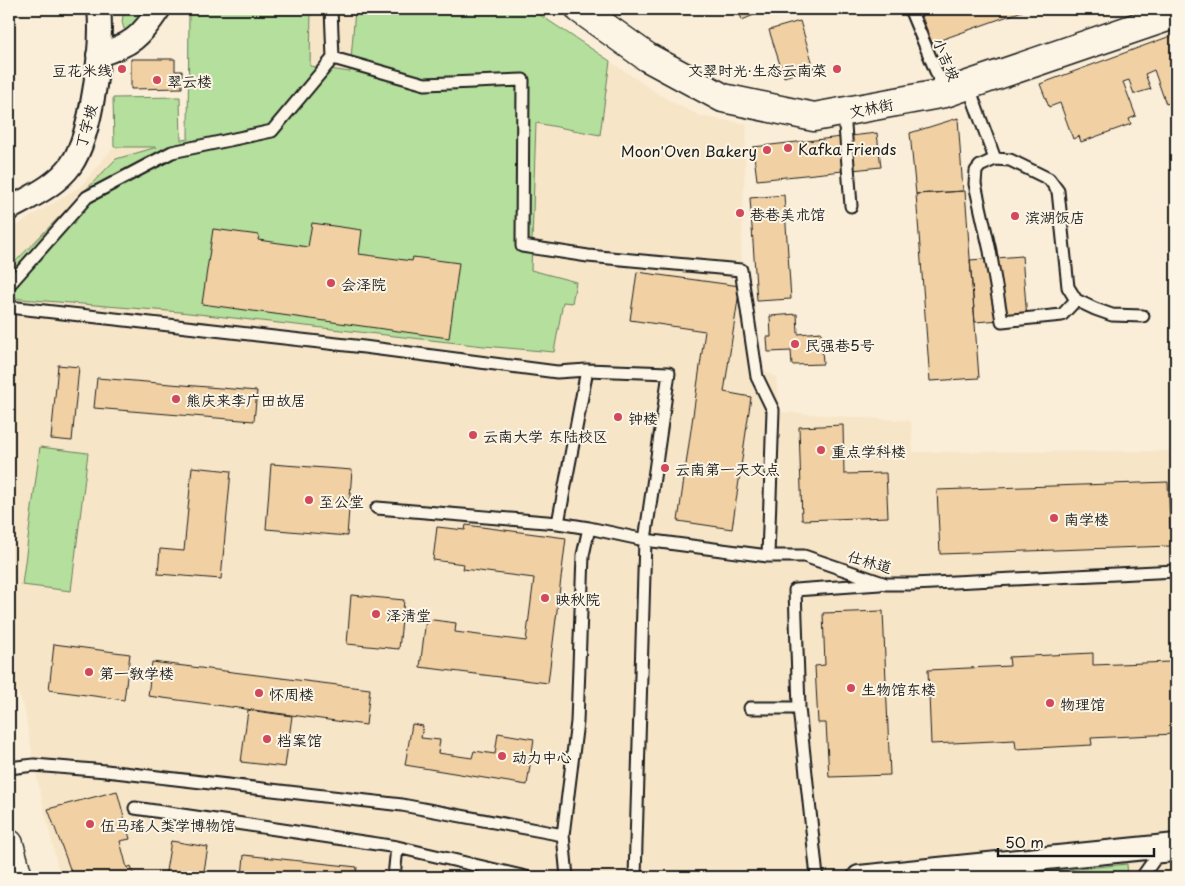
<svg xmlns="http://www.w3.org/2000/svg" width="1185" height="886" viewBox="0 0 1185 886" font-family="'Playpen Sans','LXGW WenKai TC',sans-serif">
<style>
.built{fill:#f7e5c8}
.green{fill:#b5df9c;stroke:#687e5c}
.building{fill:#f1d1a3;stroke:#1c1c1c}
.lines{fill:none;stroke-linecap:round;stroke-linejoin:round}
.lane-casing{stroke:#1c1c1c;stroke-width:15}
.street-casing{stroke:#1c1c1c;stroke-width:26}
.secondary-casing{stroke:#1c1c1c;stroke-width:31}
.lane{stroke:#fcf5e5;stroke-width:11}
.street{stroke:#fcf5e5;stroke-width:22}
.secondary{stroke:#fcf5e5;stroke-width:28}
.poi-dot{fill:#d1495b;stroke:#fcf5e5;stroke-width:2}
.labels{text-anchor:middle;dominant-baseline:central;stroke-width:4;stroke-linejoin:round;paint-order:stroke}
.street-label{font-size:15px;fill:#1c1c1c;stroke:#fcf5e5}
.poi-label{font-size:15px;fill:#1c1c1c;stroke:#fcf5e5;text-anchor:start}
</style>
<rect width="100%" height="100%" fill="#faeed8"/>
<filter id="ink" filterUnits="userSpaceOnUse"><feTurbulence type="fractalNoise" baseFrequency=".02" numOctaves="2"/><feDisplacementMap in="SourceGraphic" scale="10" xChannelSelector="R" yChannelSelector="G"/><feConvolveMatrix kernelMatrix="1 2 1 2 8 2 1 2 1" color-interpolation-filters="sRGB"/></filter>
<g filter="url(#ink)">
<path class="built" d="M189,9H531L662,96L680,106L701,116L747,124L741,254L756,357L763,370L776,377L780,412L911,421L913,452L1176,451V877H60L34,765L24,707L9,671V230L81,186L112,149L188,139Z"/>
<path class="green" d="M124,9H155L136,31L124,29L122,22Z
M189,9H311L310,66L350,72L355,9H531L610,61L600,135L536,123L531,270L576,282L572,303L563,302L554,352L484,346L180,312L9,298V268L116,159L157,147H114L113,98L180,97L181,140L188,139Z
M40,447L88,453L71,591L22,585Z
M1127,864L1128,877H996Z"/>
<path class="building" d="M738,9H768L742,20Z
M919,9H1028L932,43Z
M800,21L814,68L784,77L769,30Z
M1176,34V106L1174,107L1172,102L1166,104L1154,70L1145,74L1151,89L1134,94L1129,80L1123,82L1136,116L1129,119L1131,124L1081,142L1079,136L1073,139L1060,103L1049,107L1040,84Z
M131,59H175V71H182V88L131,89Z
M958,118L963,191L916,194L910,133Z
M877,133L881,167L757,180L753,147Z
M965,191L979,378L930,381L916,194Z
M784,195L791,299L757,301L750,198Z
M312,223L362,230L359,254L412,261L413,257L459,263L449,338L202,304L213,229L259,235L258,240L308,247Z
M1022,256L1027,318L975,322L970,260Z
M637,272L740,286L724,392L751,397L732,529L678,521L705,331L630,320Z
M797,314L798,334L821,332L823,364L792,365L791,351L768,352L767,337H771L770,316Z
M58,365L79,367L72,441L51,439Z
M97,378L257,391L254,421L94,408Z
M843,425L844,474L886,473L888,517L802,520L799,427Z
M271,464L352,470L347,536L266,529Z
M192,467L231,471L221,579L158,574L160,549L184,551Z
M1168,482L1171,546L940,554L937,490Z
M466,525L566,538L548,683L420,667L426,619L456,623L455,632L526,641L534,578L463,569L464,564L433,560L437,527L465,530Z
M351,595L404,600L399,649L347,644Z
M883,611L890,775L829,777L826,723H818L815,666L825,665L823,613Z
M54,644L130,654L124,700L49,690Z
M1093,653V665L1170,662L1174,734L1091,738L1092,745L1016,749L1015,740L931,744L928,670L1010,666L1009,657Z
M152,662L370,689L366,725L148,696Z
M248,710L292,716L285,767L241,762Z
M412,724L423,726L421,738L440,740L438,753L472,758L474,751L495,754L498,733L534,739L527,785L405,765Z
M117,791L130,839L120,841L127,868L131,866L134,877H73L48,809Z
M171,841L208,847L203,877H165Z
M244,855L357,867L356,877H242Z"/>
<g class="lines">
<g class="lane-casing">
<path id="lane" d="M910,9L945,93
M333,58L425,84L523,80L522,246L588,256L741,270L757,377L773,410L768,556
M968,85L995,159
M844,112L851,206
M9,285L87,197L172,152L272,131L333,58L331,9
M1076,300L1062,315L1002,321L990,251L975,184L976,171L980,166L995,159L1010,160L1049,179L1058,191L1068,287L1076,300L1095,309L1112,315L1143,316
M9,307L364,347L557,372L587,370L669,373L645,540L635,877
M377,508L558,523
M589,528L645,540L768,556H804L886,584H913L1176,571
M750,708H799L795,590L880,584
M799,708L817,877
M9,768L34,765L106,771L402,805L563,835
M135,808L397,847
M394,877L397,847L526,877
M567,877L563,835L577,722L583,555L589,528L558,523L587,370
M1142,877L1156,857L1170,856"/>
</g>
<g class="street-casing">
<path id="street" d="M98,55C131,45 140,38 159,9
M9,209C30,197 56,186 71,165C92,135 103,46 99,9
M859,877L1176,845"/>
</g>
<g class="secondary-casing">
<path id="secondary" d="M580,9L647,57L723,98L814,117L945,93L1176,14
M9,844L18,877"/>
</g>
<use href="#lane" class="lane"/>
<use href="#street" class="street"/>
<use href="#secondary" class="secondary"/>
</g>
</g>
<g class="poi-dot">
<circle cx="122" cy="69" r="5"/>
<circle cx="837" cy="69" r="5"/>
<circle cx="157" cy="80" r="5"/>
<circle cx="788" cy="148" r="5"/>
<circle cx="767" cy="150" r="5"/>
<circle cx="740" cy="213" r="5"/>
<circle cx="1015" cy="216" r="5"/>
<circle cx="331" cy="283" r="5"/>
<circle cx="795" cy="344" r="5"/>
<circle cx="176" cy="399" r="5"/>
<circle cx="618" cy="417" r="5"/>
<circle cx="473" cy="435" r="5"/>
<circle cx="821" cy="450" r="5"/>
<circle cx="665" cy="468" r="5"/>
<circle cx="309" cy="500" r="5"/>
<circle cx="1054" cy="518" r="5"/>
<circle cx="545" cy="598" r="5"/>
<circle cx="376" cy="614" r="5"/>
<circle cx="89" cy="672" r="5"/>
<circle cx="851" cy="688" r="5"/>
<circle cx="259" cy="693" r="5"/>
<circle cx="1050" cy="703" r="5"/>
<circle cx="267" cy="739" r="5"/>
<circle cx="502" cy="756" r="5"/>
<circle cx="90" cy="824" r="5"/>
</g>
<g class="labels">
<g class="street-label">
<text transform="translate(947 59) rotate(67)">小吉坡</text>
<text transform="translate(871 107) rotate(-11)">文林街</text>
<text transform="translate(85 126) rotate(-75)">丁字坡</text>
<text transform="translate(870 561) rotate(16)">仕林道</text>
</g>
<g class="poi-label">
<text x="112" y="69" text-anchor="end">豆花米线</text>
<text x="827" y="69" text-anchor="end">文翠时光·生态云南菜</text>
<text x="167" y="80">翠云楼</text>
<text x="798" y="148">Kafka Friends</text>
<text x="757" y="150" text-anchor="end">Moon'Oven Bakery</text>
<text x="750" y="213">巷巷美术馆</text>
<text x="1025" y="216">滨湖饭店</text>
<text x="341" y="283">会泽院</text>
<text x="805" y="344">民强巷5号</text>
<text x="186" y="399">熊庆来李广田故居</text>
<text x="628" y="417">钟楼</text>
<text x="483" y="435">云南大学 东陆校区</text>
<text x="831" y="450">重点学科楼</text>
<text x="675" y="468">云南第一天文点</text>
<text x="319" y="500">至公堂</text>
<text x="1064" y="518">南学楼</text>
<text x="555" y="598">映秋院</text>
<text x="386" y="614">泽清堂</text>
<text x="99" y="672">第一教学楼</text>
<text x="861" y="688">生物馆东楼</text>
<text x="269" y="693">怀周楼</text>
<text x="1060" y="703">物理馆</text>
<text x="277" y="739">档案馆</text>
<text x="512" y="756">动力中心</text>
<text x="100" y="824">伍马瑶人类学博物馆</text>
</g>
</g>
<rect width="1185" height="886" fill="none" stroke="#fcf5e5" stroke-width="30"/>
<rect x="15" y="15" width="1155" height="856" fill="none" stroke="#1c1c1c" stroke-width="2" filter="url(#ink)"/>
<path d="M998 848v8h156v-8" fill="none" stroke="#1c1c1c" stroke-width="2.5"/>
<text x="1005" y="848" font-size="15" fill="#1c1c1c" stroke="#fcf5e5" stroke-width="4" paint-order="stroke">50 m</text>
</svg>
